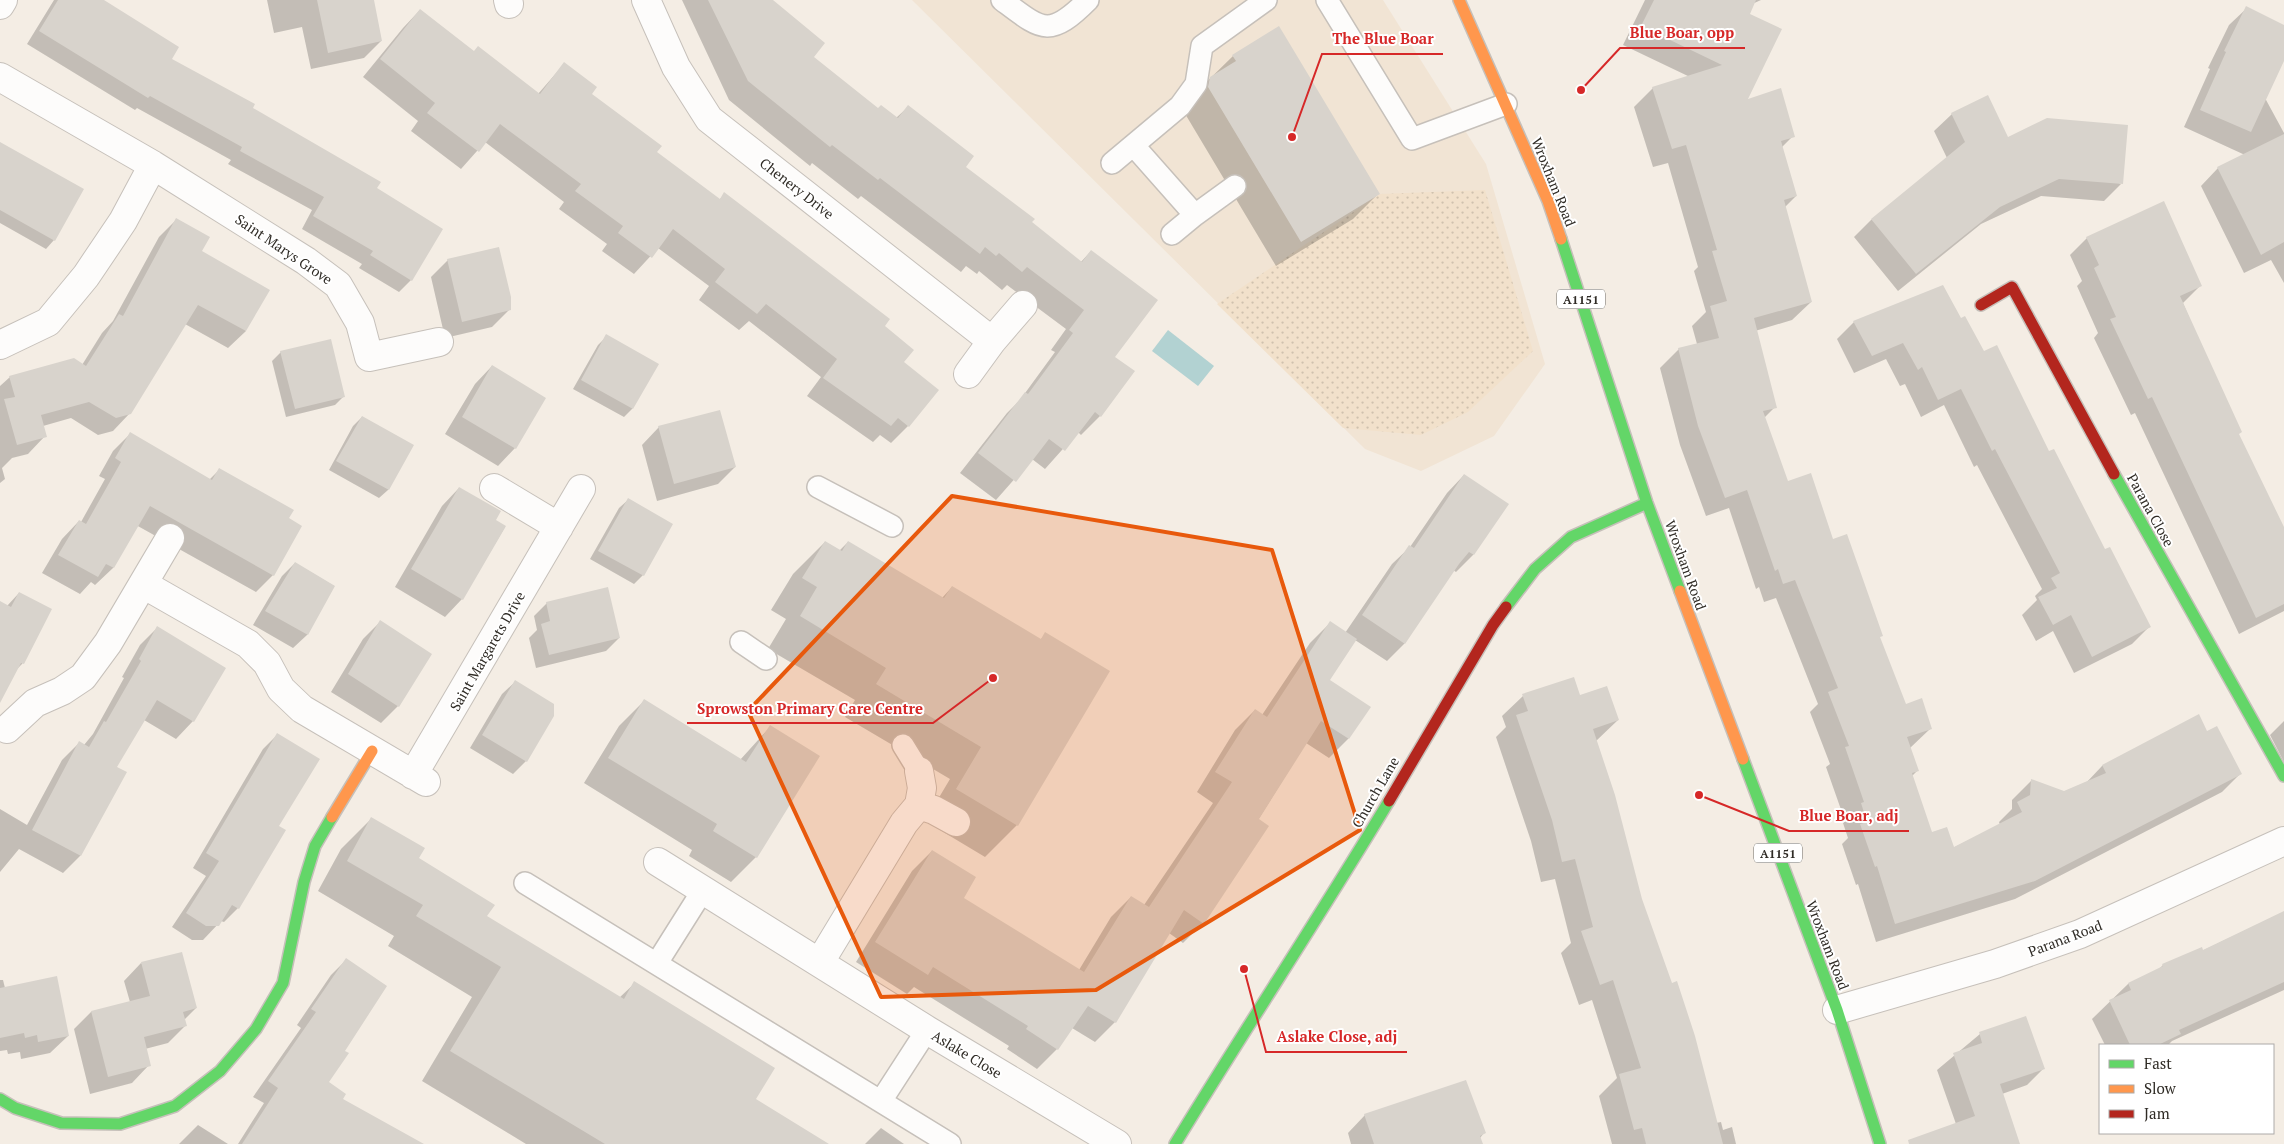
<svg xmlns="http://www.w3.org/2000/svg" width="2284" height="1144" viewBox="0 0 2284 1144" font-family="'PT Serif',serif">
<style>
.built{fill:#f1e4d4}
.park{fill:url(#park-dots)}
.water{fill:#b2d2d2}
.shadow{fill:#0003}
.building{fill:#d8d3cc}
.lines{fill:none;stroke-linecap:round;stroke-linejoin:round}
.lane-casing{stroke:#c6c0ba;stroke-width:24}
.street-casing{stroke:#c6c0ba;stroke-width:30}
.fast-casing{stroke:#c6c0ba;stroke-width:14}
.slow-casing{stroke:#c6c0ba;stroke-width:14}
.jam-casing{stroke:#c6c0ba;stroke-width:14}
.lane{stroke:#fdfcfb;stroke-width:21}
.street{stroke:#fdfcfb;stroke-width:28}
.fast{stroke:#63d668;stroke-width:11}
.slow{stroke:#ff974d;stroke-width:11}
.jam{stroke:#b3261e;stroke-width:11}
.marked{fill:#e8590c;fill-opacity:0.2;stroke:#e8590c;stroke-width:4;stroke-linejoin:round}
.labels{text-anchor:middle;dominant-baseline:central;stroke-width:4;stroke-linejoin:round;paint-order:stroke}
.shield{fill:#fff;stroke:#6d6b66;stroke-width:1}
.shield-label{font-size:12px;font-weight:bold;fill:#2f2b25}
.street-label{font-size:14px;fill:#2f2b25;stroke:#fff}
.leader{fill:none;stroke:#d62828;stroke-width:2}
.callout-dot{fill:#d62828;stroke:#fff;stroke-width:2}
.callout-label{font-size:15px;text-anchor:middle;font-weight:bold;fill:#d62828;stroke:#fff;stroke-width:4;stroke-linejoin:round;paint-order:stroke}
</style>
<defs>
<pattern id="park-dots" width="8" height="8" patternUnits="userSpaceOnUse" patternTransform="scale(1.25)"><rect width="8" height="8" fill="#f2e1cb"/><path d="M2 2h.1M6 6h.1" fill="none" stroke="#d0c1ae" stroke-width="1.8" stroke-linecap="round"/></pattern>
</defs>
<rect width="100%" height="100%" fill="#f4ede4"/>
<path class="built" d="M912,0H1383L1486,164L1545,364L1494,436L1421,471L1365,449Z"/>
<path class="park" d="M1485,190L1533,351L1468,412L1421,435L1343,428L1217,304L1380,194Z"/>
<path class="water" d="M1168,330L1214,366L1198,386L1152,351Z"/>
<path class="shadow" d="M54,0H101L170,59L251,109L411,280L399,292L359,268L362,264L302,229L312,210L228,164L231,160L137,108L135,110L27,44Z
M267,0H373L381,41L364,58L311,69L302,27L274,33Z
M682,0H756L812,57L878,110L896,118L908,107L964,167L1080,263L1091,251L1114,357L1100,416L1081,435L1078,432L1045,469L1032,459L996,500L960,473L1007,413L1020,400L1055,352L1051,350L1066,329L1007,285L1002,290L979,271L977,274L966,266L961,272L861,196L858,199L812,163L810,166L729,100Z
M1645,0H1761L1739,10L1745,101L1793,136L1781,148L1796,196L1784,208L1811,302L1792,320L1755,331L1775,407L1764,418L1787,482L1833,541L1879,638L1905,706L1930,729L1910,748L1917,771L1912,776L1931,834L1953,848L2000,825L1999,822L2012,809V800L2031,781L2064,792L2085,784L2102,766L2198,716L2207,733L2241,773L2222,792L2015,899L1876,942L1858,884L1856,885L1842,844L1848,838L1843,823L1845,821L1826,767L1830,764L1810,712L1818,704L1776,598L1764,602L1759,587L1756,589L1729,508L1706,516L1680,445L1660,368L1679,349L1697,344L1692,326L1706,312L1694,271L1698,267L1668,163L1653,167L1634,107L1653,88L1690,77L1623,45Z
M2247,8L2284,26V58L2265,98L2284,133V283L2271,260L2244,273L2201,186L2218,168L2245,155L2184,127L2210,69L2208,68L2229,25Z
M420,10L473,52L538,94L564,64L591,94L655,152L719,200L725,194L883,326L903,362L908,426L891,443L880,435L873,442L807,396L821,377L749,321L739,330L699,300L709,286L658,248L634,274L602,251L607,244L559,209L564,202L485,142L461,169L411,131L418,121L363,77L403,28Z
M1233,56L1378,194L1353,219L1276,266L1184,112L1185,103Z
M1952,114L2008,139L2121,184L2104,201L2041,196L1981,224L1898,291L1854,237L1871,220L1947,158L1934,131Z
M0,143L54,240L46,249L0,223Z
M176,220L201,252L246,331L228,348L185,324L130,413L113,431L98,435L71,418L43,426L45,436L28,454L12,458L2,468L5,479L0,483V386L10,377L82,365L102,333L113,321L159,237Z
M2087,238L2200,286L2183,303L2238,434L2284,530V611L2239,634L2135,413L2131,415L2094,338L2098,333L2077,286L2082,281L2070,255Z
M448,260L509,310L492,327L445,338L431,277Z
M1960,319L2049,453L2149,627L2132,644L2074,673L2053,631L2036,641L2022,615L2037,600L2035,596L2042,589L1977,465L1974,467L1944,405L1921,417L1905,384L1900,386L1886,359L1854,373L1837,339L1854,322Z
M607,336L657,364L632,409L624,417L573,389L598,345Z
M281,352L344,396L335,405L286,417L272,361Z
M492,366L515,448L498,466L445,434L475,384Z
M362,417L412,445L388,490L379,498L329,470L353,426Z
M659,427L735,467L718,484L657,501L642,445Z
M130,434L209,480L219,470L287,519L273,575L256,592L136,525L113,568L95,585L91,582L80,594L42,573L62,539L79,521L81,522L105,479L99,476L113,451Z
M1464,475L1507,504L1473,555L1456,572L1453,570L1404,644L1387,661L1355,640L1328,681L1369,708L1348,739L1329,758L1306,743L1258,820L1203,923L1183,943L1169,933L1115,1022L1095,1042L1072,1028L1057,1049L1037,1069L1007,1049L1009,1046L914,987L907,994L856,962L912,871L932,851L962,898L1079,970L1111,917L1131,897L1144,905L1213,803L1197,792L1235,730L1255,710L1262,715L1310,643L1330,623L1345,633L1392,564L1410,547L1447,493Z
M459,488L494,521L505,527L462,599L445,617L395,587L442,506Z
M628,500L671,524L643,575L634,584L590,559L619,508Z
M825,542L839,551L848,542L942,598L952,587L1040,640L1046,634L1017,825L985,857L925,821L950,779L845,717L855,700L768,649L786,619L771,610L793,574Z
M295,563L334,586L307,635L293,648L253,625L282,576Z
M19,593L50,610L22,664L5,681L0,683V602L7,606Z
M547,603L619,638L606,651L536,668L529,638L537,630L534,616Z
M380,622L398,706L381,723L331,692L363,639Z
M157,628L193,721L176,739L144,720L116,767L125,773L80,856L63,873L19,849L0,872V809L27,825L62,760L79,743L84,745L93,734L124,678L122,677L140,645Z
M515,682L526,761L513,774L470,748L502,694Z
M1523,696H1579L1618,720L1596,741L1641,899L1716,1123L1721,1122L1723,1130L1732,1127L1736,1144H1612L1599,1096L1617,1078L1592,1000L1579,1005L1561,953L1571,943L1555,879L1541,882L1531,841L1496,737L1506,727L1502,716Z
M644,701L740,760L770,727L756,857L731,882L689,856L692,850L584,783L619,726Z
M2284,721V762L2270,735Z
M277,735V826L238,908L224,922L221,921L203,940H192L172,927L206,876L193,868L263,749Z
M371,819L486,917L619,998L635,983L754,1100L817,1144H526L422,1081L472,997L388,946L394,936L318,891L341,849Z
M2284,912V990L2172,1041L2168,1045H2105L2092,1019L2128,984L2158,970L2163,965L2202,951Z
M346,960L343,1051L327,1082L341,1099L421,1144H238L264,1103L253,1097L301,1028L297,1025L331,975Z
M141,963L196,1008L184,1020L185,1026L168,1043L145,1049L149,1065L132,1083L90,1094L74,1029L91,1012L130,1002L124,981Z
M0,980H3L5,988L68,1036L50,1053L21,1059L20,1052L8,1054L7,1050L0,1051Z
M1980,1034L2043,1069L2027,1085L2002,1094L2019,1144H1923L1956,1124L1937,1070Z
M1365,1115L1484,1133L1480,1138L1482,1144H1351L1348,1133Z
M198,1125L228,1144H179Z
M881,1128L904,1144H865Z"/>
<path class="building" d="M58,0H104L179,47L172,59L255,104L253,108L381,182L377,188L443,229L412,281L370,255L373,251L313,216L324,197L240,151L242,147L150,96L148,98L39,31Z
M317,0H374L382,41L328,53Z
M708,0H773L825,43L814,57L878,108L881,105L898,118L908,105L974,156L966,167L1035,219L1032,222L1082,262L1091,250L1158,300L1115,357L1135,371L1101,417L1095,412L1065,451L1049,439L1016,482L978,453L1025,392L1028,394L1073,333L1069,330L1084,310L1027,267L1022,272L999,253L996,256L985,247L980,254L880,178L878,180L832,145L830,147L748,81Z
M1654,0H1756L1750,14L1782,29L1748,99L1781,88L1795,137L1781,141L1797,196L1784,200L1812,302L1754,318L1777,408L1763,411L1788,481L1811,473L1833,539L1847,534L1883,636L1880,637L1906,704L1922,698L1932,729L1907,737L1919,771L1912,773L1932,832L1947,827L1954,847L2022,812L2017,802L2030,795L2031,779L2064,791L2106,773L2102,765L2199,714L2207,731L2217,726L2242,774L2035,881L1895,924L1877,866L1875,867L1860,824L1867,822L1861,803L1864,802L1845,747L1849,746L1828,692L1838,688L1795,580L1783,584L1778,569L1775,571L1747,490L1725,498L1698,426L1678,348L1719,338L1710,306L1727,301L1712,251L1717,250L1686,145L1672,149L1652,87L1722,65L1641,26Z
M2246,6L2284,25V61L2251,132L2200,110L2226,52L2224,51Z
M420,9L474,51L478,46L540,94L564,62L597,87L592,94L662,146L657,152L720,199L724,192L890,319L885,326L914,350L904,362L939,390L909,427L898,418L891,426L823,378L837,359L766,304L757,314L715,282L725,269L673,229L652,258L618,233L623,226L575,191L581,184L500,124L479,152L427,113L435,103L380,59Z
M1279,26L1380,194L1301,242L1208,87L1210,77L1236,61L1232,55Z
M1988,95L2008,137L2047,118L2128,125L2123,184L2059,179L2000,207L1916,274L1871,219L1965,142L1951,113Z
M2284,134V242L2261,255L2217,167Z
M0,142L84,189L55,241L0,210Z
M2164,201L2202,286L2180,296L2242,432L2239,434L2284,527V604L2256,618L2152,397L2148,399L2110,319L2116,317L2094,268L2099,265L2086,237Z
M176,218L210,237L202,251L270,290L246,331L198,305L131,414L116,418L89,402L41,415L47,437L17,445L4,399L15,397L9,376L74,358L86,366L119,314L123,316Z
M499,247L511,297V310L462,322L447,259Z
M1943,285L1961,318L1965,316L1984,351L1997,345L2049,451L2054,449L2105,549L2110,547L2151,627L2092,657L2071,615L2053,625L2038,597L2057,588L2051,578L2060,573L1995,449L1992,451L1961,389L1938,400L1922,367L1918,370L1903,343L1872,356L1853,321Z
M606,334L659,364L633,409L581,380Z
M331,339L345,397L295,409L280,351Z
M492,365L546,398L516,449L462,417Z
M720,410L736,467L674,484L658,426Z
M362,416L414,445L389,490L336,461Z
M130,432L212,480L219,468L294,510L289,518L302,526L274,576L150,506L114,568L106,564L98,577L58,555L79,520L86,524L121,462L115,458Z
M1464,474L1509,504L1474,555L1469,552L1459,564L1405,644L1362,615L1409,545L1414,548Z
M459,487L501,511L496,520L506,526L463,600L411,569Z
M628,498L673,524L644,576L598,551Z
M825,541L842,551L848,541L944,598L952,586L1041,639L1045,632L1110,671L1018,826L956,789L981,747L876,684L886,668L800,616L817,587L802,578Z
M295,562L335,586L308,635L265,611Z
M608,587L620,638L549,655L541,624L550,621L546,602Z
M19,592L52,609L24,664L21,663L0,703V601L11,607Z
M380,620L432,654L399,707L348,674Z
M1330,621L1357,639L1330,680L1371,707L1349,739L1321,721L1259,819L1269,826L1204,924L1184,910L1116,1023L1088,1006L1058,1050L1026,1029L1028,1026L933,967L928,975L875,942L932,850L976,877L964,898L1084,972L1131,896L1149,907L1232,782L1215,772L1255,709L1267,717Z
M157,626L226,668L194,722L157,700L117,767L127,772L81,856L32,830L79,741L89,747L104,721L106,722L141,661L139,659Z
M1574,677L1580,695L1607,686L1619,720L1593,729L1615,795L1642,899L1672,983L1677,981L1695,1036L1723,1144H1646L1642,1128L1634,1130L1619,1074L1641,1068L1613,980L1600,985L1581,931L1593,927L1575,859L1562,862L1552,820L1516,715L1528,711L1522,694Z
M515,680L554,704V716L527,762L482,735Z
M644,699L746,762L770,725L820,756L757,858L713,831L717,824L608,758Z
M277,733L320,759L279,826L286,830L239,909L232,905L219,926H206L186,913L219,861L206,853Z
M371,817L425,848L419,858L495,905L487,916L624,999L634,981L775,1068L756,1099L829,1144H605L450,1051L501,967L416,916L423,905L347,861Z
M2284,911V982L2179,1030L2181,1034L2158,1045H2130L2109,1000L2131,990L2128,983L2163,966L2162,964L2202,947L2203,950Z
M182,952L197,1008L183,1012L187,1026L144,1037L151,1066L108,1077L91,1011L150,996L141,962Z
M346,958L387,986L345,1051L349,1053L329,1082L346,1094L343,1099L424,1144H242L278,1088L268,1081L316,1012L311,1009Z
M57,976L69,1036L38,1042L37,1035L25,1038L24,1033L0,1038V988Z
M2026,1016L2045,1069L2000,1084L2020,1144H1909L1908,1140L1975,1116L1953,1053L1982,1043L1979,1032Z
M1466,1080L1486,1133L1480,1136L1483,1144H1374L1364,1114Z"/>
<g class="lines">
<g class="lane-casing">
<path id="lane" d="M1002,0C1042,30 1049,39 1088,0
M1327,0L1412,139L1506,104
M1134,146L1195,215L1235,186
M1112,163L1180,106L1196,84L1202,46L1266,0
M1172,234L1195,215
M818,487L892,526
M741,642L766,659
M903,745L919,771
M525,883L950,1144
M657,963L703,890
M881,1101L927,1030"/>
</g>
<g class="street-casing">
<path id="street" d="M508,0L509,4
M646,0L676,67L709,119L992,341L1023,305
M0,5L3,0
M0,77L153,165L306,261L338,285L360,323L369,357L439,342
M0,345L48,322L86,276L123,221L153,165
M968,374L992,341
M494,488L559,527
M143,584L248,644L267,663L281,689L302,709L426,782
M7,729L35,703L62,691L83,677L108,643L170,538
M413,775L581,489
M919,805L922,788L919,771
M658,862L927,1030L1117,1144
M820,962L904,823L919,805L934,810L956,822
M1837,1010L1995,964L2080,934L2284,841"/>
</g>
<g class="fast-casing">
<path id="fast" d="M1561,239L1647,503L1680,591
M2114,474L2284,776
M1506,607L1535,569L1571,537L1647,503
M1743,759L1837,1010L1880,1144
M0,1099L15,1108L61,1123L120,1124L175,1106L220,1071L256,1029L283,983L304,882L315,846L332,817
M1175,1144C1245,1029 1320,916 1389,801"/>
</g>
<g class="slow-casing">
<path id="slow" d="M1459,0L1548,201L1561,239
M1680,591L1743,759
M332,817L372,751"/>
</g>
<g class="jam-casing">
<path id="jam" d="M1981,305L2012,287L2114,474
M1389,801L1493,625L1506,607"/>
</g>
<use href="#lane" class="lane"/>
<use href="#street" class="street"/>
<use href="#fast" class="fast"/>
<use href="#slow" class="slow"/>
<use href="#jam" class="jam"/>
</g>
<path class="marked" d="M952,496L1272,550L1360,830L1096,990L881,997L748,711Z"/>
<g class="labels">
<g class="shield">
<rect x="1557" y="289.5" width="48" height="19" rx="4"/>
<rect x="1754" y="843.5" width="48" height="19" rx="4"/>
</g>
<g class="shield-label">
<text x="1581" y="299">A1151</text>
<text x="1778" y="853">A1151</text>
</g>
<g class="street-label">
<text transform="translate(1554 182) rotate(68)">Wroxham Road</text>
<text transform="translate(797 188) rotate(38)">Chenery Drive</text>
<text transform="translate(284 249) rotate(34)">Saint Marys Grove</text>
<text transform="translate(2151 510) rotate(61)">Parana Close</text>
<text transform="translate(1686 565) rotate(70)">Wroxham Road</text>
<text transform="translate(487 651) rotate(-60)">Saint Margarets Drive</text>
<text transform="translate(1375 792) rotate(-60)">Church Lane</text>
<text transform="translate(2065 938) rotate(-21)">Parana Road</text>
<text transform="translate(1828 945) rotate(69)">Wroxham Road</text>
<text transform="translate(967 1054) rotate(31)">Aslake Close</text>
</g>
</g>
<path class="leader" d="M1581 90L1620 48H1745M1292 137L1322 54H1443M993 678L933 723H687M1699 795L1789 831H1909M1244 969L1266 1052H1407"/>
<g class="callout-dot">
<circle cx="1581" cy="90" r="5"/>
<circle cx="1292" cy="137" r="5"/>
<circle cx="993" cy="678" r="5"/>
<circle cx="1699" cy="795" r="5"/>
<circle cx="1244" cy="969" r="5"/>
</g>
<g class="callout-label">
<text x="1682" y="38">Blue Boar, opp</text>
<text x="1383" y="44">The Blue Boar</text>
<text x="810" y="714">Sprowston Primary Care Centre</text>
<text x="1849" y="821">Blue Boar, adj</text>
<text x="1337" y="1042">Aslake Close, adj</text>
</g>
<rect x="2099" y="1044" width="175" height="90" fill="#ffffff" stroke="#acaaa8"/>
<rect x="2109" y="1060" width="25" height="8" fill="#63d668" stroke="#acaaa8"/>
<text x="2144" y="1069" font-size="15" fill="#2f2b25">Fast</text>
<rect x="2109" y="1085" width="25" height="8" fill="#ff974d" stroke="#acaaa8"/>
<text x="2144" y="1094" font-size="15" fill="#2f2b25">Slow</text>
<rect x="2109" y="1110" width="25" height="8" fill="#b3261e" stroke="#acaaa8"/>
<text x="2144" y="1119" font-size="15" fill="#2f2b25">Jam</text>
</svg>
